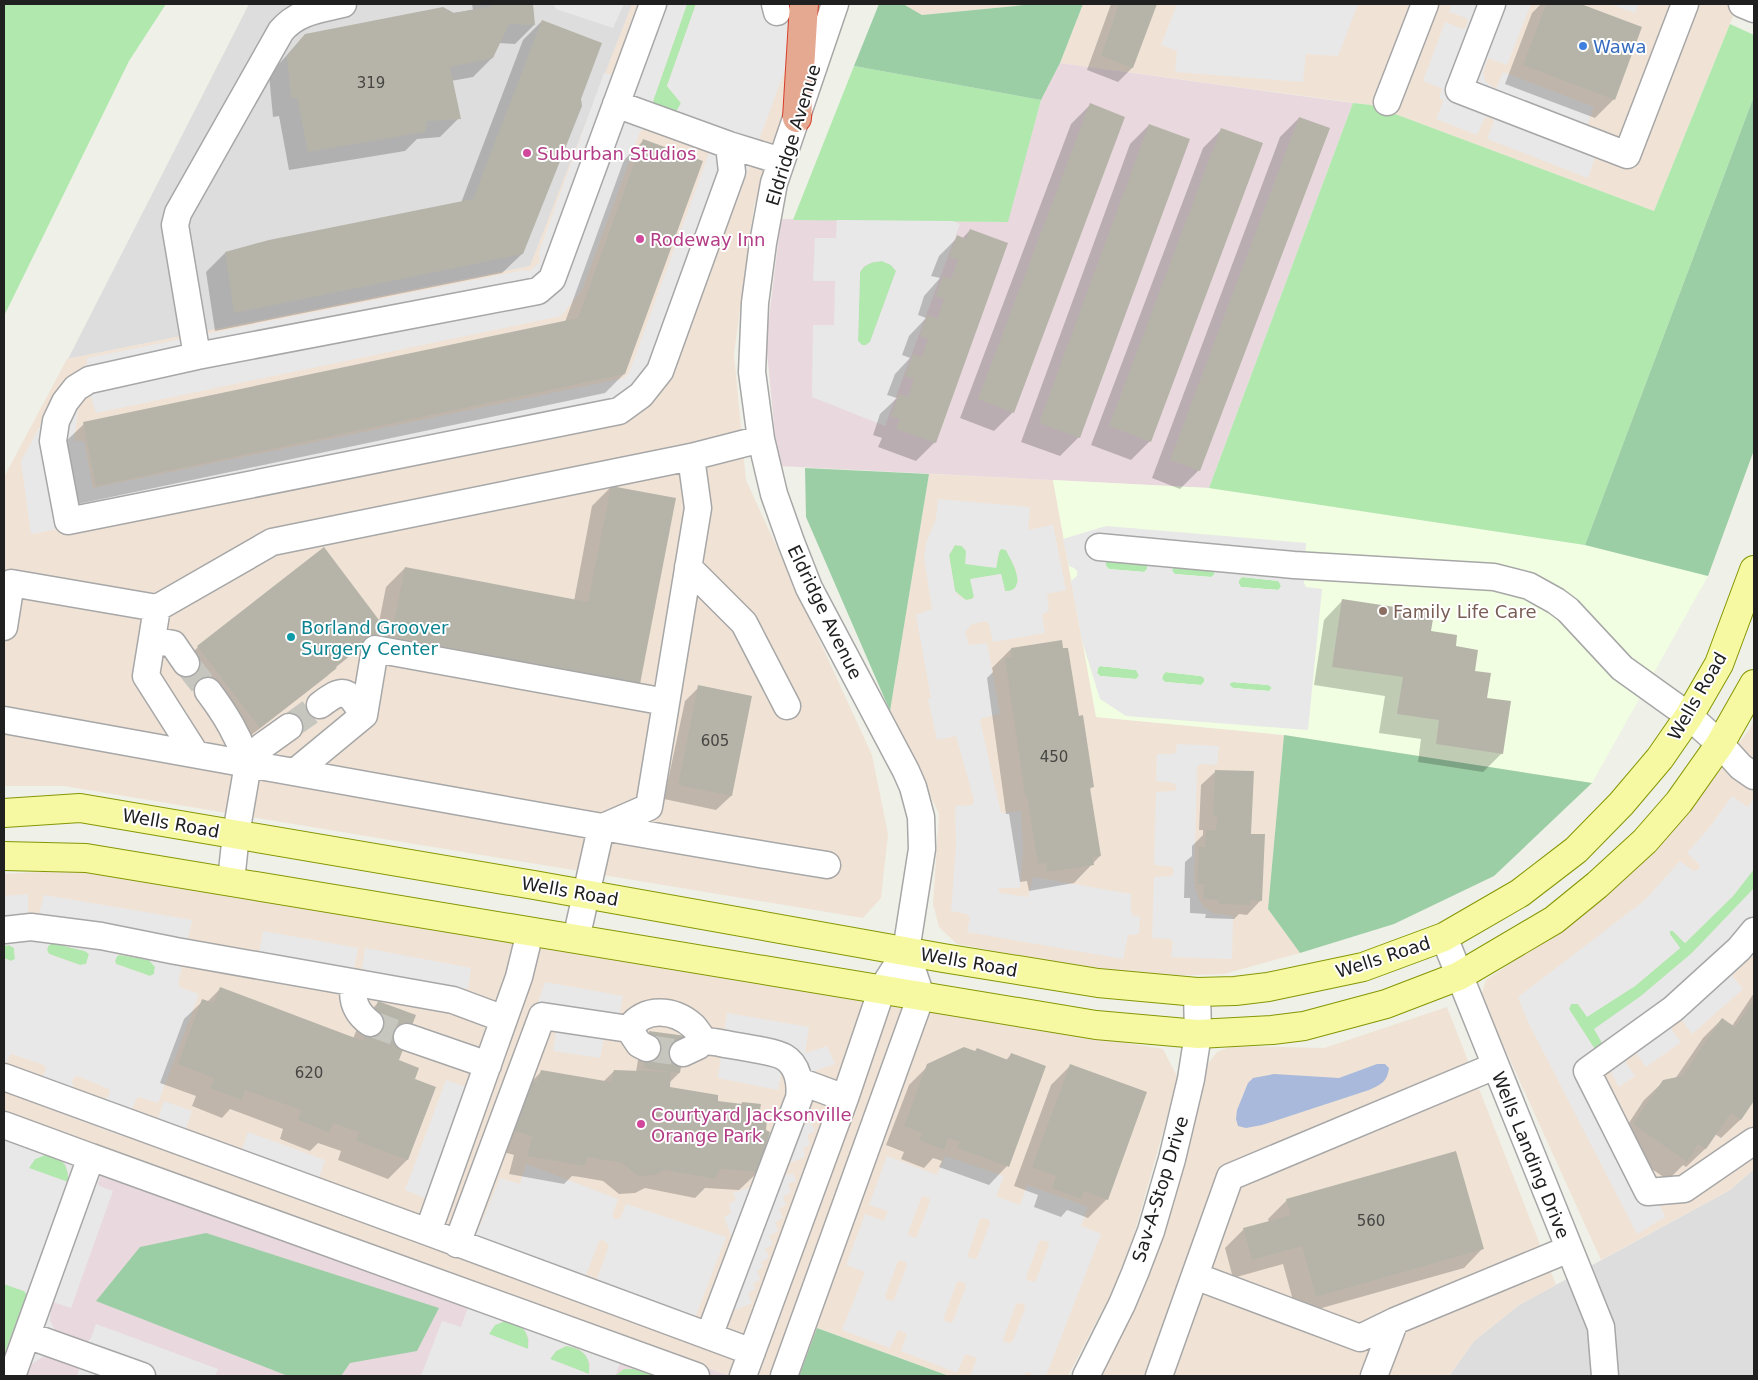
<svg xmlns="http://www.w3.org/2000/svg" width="1758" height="1380" viewBox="0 0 1758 1380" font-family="'DejaVu Sans',sans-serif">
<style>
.residential{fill:#dedddd}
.commercial{fill:#f0e3d6}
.industrial{fill:#e9d9de}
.education{fill:#f1fee1}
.grass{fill:#b0e8ae}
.forest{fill:#9ccea5}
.parking{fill:#e8e8e8;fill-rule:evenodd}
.water{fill:#a8b9dc}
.shadow{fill:#0003}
.building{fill:#b6b4a9}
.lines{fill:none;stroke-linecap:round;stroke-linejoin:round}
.minor-tunnel{stroke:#c6c6bf;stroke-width:26;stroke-dasharray:26 13;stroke-linecap:butt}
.minor-casing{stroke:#a7a7a7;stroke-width:29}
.major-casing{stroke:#849704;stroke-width:30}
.highway-casing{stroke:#d73f2b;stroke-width:30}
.minor{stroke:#fff;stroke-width:26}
.major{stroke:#f7f9a2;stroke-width:28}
.highway{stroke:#e5a891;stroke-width:28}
.shop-dot{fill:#3f7fe0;stroke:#fff;stroke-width:2}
.hotel-dot{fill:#d1479c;stroke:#fff;stroke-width:2}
.education-dot{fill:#8d6e63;stroke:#fff;stroke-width:2}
.culture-dot{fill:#0f9aa8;stroke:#fff;stroke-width:2}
.labels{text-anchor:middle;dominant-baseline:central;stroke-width:4;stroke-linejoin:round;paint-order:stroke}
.number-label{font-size:15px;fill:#464542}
.shop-label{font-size:18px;fill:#366cbe;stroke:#fff;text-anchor:start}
.street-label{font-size:18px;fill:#202020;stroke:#fff}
.hotel-label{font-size:18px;fill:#b23c85;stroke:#fff;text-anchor:start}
.education-label{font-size:18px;fill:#785e54;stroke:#fff;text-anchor:start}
.culture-label{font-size:18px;fill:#0d838f;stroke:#fff;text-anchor:start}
</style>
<rect width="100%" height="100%" fill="#eff0e7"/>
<path class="residential" d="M249,4H634L536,265L68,359Z
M1754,1169V1376H1449L1474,1341L1519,1305L1730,1190Z"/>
<path class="commercial" d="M632,4H821L754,206L734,354L746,480L872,755L888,834L881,898L863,918L64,786H4V477L67,359L530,266Z
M903,4H1035L921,15Z
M1083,4H1738L1654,211L1371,105L1060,63Z
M929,474L1053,480L1097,717L1284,735L1268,909L1300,953L1224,974L1133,977L957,944L939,927L933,904L939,814L890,711Z
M1754,718V1169L1730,1190L1601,1260L1481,996L1486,980L1557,931L1640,865L1750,729Z
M78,870L1163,1049L1178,1078L1125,1267L1068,1376H949L818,1328L799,1376H730L4,1111V874Z
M1447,1007L1556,1285L1519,1305L1474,1341L1449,1376H1098L1206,1066L1217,1052L1232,1046L1324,1048Z"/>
<path class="industrial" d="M1060,63L1353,103L1209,488L778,466L766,342L781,219L1007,222L1041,100Z
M4,1111L730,1376H4Z"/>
<path class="education" d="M1053,480L1209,488L1585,545L1708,576L1592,783L1284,735L1096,717Z"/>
<path class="grass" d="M4,4H166L129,61L4,316Z
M687,4H696L667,86L681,103L675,114L656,107L653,101Z
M1730,24L1754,35V96L1585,545L1209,488L1353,103L1371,105L1654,211Z
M854,66L1041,100L1008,222L793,220Z
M882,261L891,265L896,271L870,342L866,345H862L858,341L860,272C865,264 872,262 882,261Z
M955,545L962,546L966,551L996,568L999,552L1001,548L1006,550C1011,559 1030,593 1005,591L1001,574L971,579L974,596L972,599L966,600L955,591L949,555Z
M1109,559L1145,563L1147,565V569L1144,572L1109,569L1106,566V561Z
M1175,564L1214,571V575L1211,577L1175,574L1172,571L1173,567Z
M1242,577L1278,581L1280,583L1281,587L1278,590L1241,587L1239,584V580Z
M1100,666L1136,670L1138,672L1139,676L1136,679L1100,676L1097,673L1098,668Z
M1165,672L1201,676L1204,678V682L1201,685L1165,682L1162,679L1163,675Z
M1233,682L1269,685L1272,688L1269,691L1233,688L1230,686V683Z
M1754,869V888L1752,891L1692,953L1641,996L1595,1029L1602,1043L1599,1048H1594L1569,1009L1571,1004H1578L1587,1016L1635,986L1680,948L1670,934V931H1673L1685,943L1733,896Z
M52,943L85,951L89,954L86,964L80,965L49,954L47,950L48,946Z
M9,945L14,948L15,959L11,961L4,958V946Z
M120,955L149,960L155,967L154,974L150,976L116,964L115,961L117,956Z
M45,1155C62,1157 69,1165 68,1182L28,1168L35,1159Z
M4,1284L24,1291L27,1294L4,1355Z
M505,1321C522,1323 530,1332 528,1349L488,1334L495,1325Z
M566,1346C583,1348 591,1357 589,1374L550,1359L556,1351Z
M624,1369H634L654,1376H615Z"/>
<path class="forest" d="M879,4H903L922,15L1035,4H1083L1060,63L1041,100L854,66Z
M1754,96V450L1708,576L1585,545Z
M805,468L929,474L890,711L806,517Z
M1284,735L1592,783L1494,876L1394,924L1300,953L1268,909Z
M206,1233L439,1308L417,1351L350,1363L341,1376H288L96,1301L140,1247Z
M817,1328L949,1376H799Z"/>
<path class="parking" d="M553,4H624L613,28L556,9Z
M638,4H687L653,101L656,107L675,114L681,103L667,86L696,4H809L673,375L625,421L31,534L21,461L64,383L87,364V358L524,270L530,271L540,262L539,252L604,73L612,75ZM647,127L707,149L709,153L629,373L624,378L93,488L84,441H74L78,409L84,397L90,394L96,413L561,316L582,290L640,132Z
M1177,4H1358L1338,56L1306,54L1303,82L1175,72L1177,51L1161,45Z
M1452,4H1531L1507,65L1488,58L1483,72L1485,81L1496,89L1503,72L1594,107L1587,126L1604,132L1588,178L1487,139L1494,121L1493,119L1487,117L1485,118L1477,135L1436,119L1443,102L1442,99L1439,98L1442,90L1441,88L1423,81L1445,22L1462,29L1466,28L1468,21L1466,18L1449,12Z
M1610,4H1638L1635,13Z
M837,220L952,221L960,224L885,426L812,397L813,325H834L835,281H813L815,238H836ZM882,261L891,265L896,271L870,342L866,345H862L858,341L860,272L864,266L873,262Z
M938,499L1030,507L1028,530L1053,525L1066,590L1047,594L1049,610L1042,615L1045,633L993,642L989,624L986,621L972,624L965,632L969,645L987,643L1000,714L982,718L980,721L1001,813L1021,811L1023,850L1020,888H1000L998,890L1000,893L1028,897L1033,877L1131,894V912L1134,916L1140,917L1139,934L1128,935L1123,959L967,932L970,918L967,914L951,911L956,846L955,806L972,805L974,800L956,736L937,740L928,699L931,698L916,615L932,609L924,558L926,543L936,519ZM955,545L962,546L966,551L965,564L996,568L999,552L1001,549L1006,550L1016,570L1018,581L1015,588L1010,591H1005L1001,574L970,579L974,597L972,599L966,600L959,596L955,591L949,555Z
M1106,526L1306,543L1304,583L1306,587L1322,589L1308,730L1126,716L1100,699L1082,641L1071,581L1077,576V571L1074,568L1069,566L1063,539ZM1109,559L1145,563L1147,565V569L1145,572L1109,569L1106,566V561ZM1175,564L1214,571V575L1211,577L1175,574L1172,571L1173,567ZM1242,577L1278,581L1280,584L1281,587L1278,590L1241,587L1239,584V580ZM1100,666L1136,670L1139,676L1136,679L1100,676L1097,673L1098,668ZM1166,672L1201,676L1204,678V682L1201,685L1165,682L1162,679L1163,675ZM1233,682L1268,685L1272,688L1269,691L1233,688L1230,685V683Z
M1177,744L1219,746L1217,765L1200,764L1197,767L1194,882L1198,898L1204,907L1213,913L1233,916L1232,959L1171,957L1173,942L1170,939L1152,938L1154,877L1171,876L1174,873L1172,867L1154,865L1156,792L1173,791L1176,790V785L1173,783L1156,781L1157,754H1173L1176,752Z
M1732,796L1748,807L1754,798V869L1733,896L1685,943L1673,931H1670V935L1680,948L1635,986L1587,1017L1578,1004H1571L1569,1009L1594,1048H1599L1602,1043L1594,1029L1641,996L1692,953L1754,888V957H1751L1732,976L1743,989L1692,1034L1682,1020H1679L1673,1025L1671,1029L1681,1042L1646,1067L1637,1054L1626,1059V1063L1635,1076L1619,1087L1611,1072H1606L1604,1076L1665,1217L1637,1234L1528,1022L1518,997L1645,900L1680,861L1693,871L1698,870L1700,865L1687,853L1709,828Z
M28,894V912L32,916L39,915L44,895L192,920L178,984L181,988L199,994L158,1103L139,1097L136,1099L122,1136L4,1092V958L11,961L15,959L14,948L9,945L4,946V896ZM52,943L85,951L89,954L86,964L80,965L49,954L47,950L48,946ZM120,955L149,960L155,967L154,974L150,976L116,964L115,961L117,956ZM12,1054L44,1065L46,1069L44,1075L40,1078L8,1067L6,1063L9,1056ZM78,1076L109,1089L110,1093L108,1097L100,1100L80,1092L74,1088L72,1081L74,1077Z
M263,931L358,948L354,969L259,953Z
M365,948L471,968L468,989L362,969Z
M545,982L623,996L619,1017L603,1042L600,1058L553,1051L556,1030L530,1026Z
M727,1013L809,1027L805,1052L806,1053L827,1046L835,1064L791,1079L782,1070L778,1090L718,1078Z
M446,1080L466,1087L425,1198L405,1190Z
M164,1101L192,1111L185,1131L157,1121Z
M4,1113L109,1151L98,1183L99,1186L113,1191L71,1308L53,1302L51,1309L50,1321L55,1330L63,1335L86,1343L91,1338L96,1324L218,1369L215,1376H77L79,1370L78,1366L53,1356L43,1357L33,1363L26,1375L28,1376H4V1355L27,1295L24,1291L4,1284ZM45,1155L55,1156L65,1163L68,1173V1182L29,1168L35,1159Z
M811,1122L815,1131L807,1135L810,1145L803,1148L805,1157L779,1167L793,1130Z
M248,1132L325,1160L318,1181L241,1153Z
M887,1156L937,1175L945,1156L1004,1176L996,1196L1020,1205L1027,1185L1088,1207L1081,1226L1101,1234L1046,1376H1037L1026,1372L1024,1376H970L977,1358L965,1354L957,1373L901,1351L907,1334L898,1330L890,1348L842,1330L865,1272L846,1265L865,1214L884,1221L888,1211L869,1205ZM923,1196L929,1198L930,1201L917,1236L915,1238L908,1235V1233L921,1198ZM983,1218L989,1220L990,1223L977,1258L975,1259L968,1257V1254L980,1219ZM1042,1240L1048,1242L1049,1245L1036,1280L1034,1282L1027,1280L1026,1277L1039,1242ZM900,1260L906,1262L907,1265L894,1300L892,1301L886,1299L885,1296L898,1261ZM959,1281L965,1283L966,1286L953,1321L951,1323L945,1321L944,1317L957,1282ZM1019,1303L1024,1305L1025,1309L1013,1340L1010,1343L1004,1342L1003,1339L1016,1304Z
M526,1164L618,1199L612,1216L615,1219H620L626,1204L726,1237L695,1318L596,1282L609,1245L603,1240L599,1241L585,1278L475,1238L500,1178L520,1184Z
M793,1173L796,1181L788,1184L791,1192L783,1197L786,1205L779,1209L783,1218L775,1222L778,1231L769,1236L773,1244L765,1249L769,1257L761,1262L763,1267L757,1271L760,1280L753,1283L755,1289L748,1294L752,1303L728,1313L734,1242L724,1217L731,1213L729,1204L736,1200L733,1193Z
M476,1285L629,1341L615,1376H421L442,1321L461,1327ZM505,1321L515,1322L525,1330L529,1339L528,1349L489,1334L495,1325ZM566,1346L576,1347L586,1355L590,1364L589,1374L550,1359L556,1351Z"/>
<path class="water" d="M1377,1064H1385L1389,1068C1387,1082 1382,1084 1369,1090L1262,1125L1246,1128L1238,1126L1236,1119L1237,1110L1248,1083L1253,1078L1274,1074L1339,1078Z"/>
<path class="shadow" d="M472,4H532L534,25L515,44L499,43L492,58L473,77L451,81L459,118L440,137L417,139L405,151L289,170L279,116L273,117L269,75L305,35L473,10Z
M1111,4H1156L1132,68L1118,82L1087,70Z
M1541,4H1577L1640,28L1614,99L1595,118L1505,84L1532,13Z
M542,21L522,254L502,273L215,331L206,272L225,253L461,203L523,40Z
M1090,105L1013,412L994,431L960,418L1071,124Z
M1299,118L1199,470L1180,489L1152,478L1280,137Z
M1149,125L1079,437L1060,456L1021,442L1130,144Z
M1221,130L1150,441L1131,460L1091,445L1203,148Z
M643,141L624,374L605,393L78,504L65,442L84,424L565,322L624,160Z
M970,230L935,442L916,461L878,447L882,438L873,435L880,414L897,398L887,395L895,374L910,358L902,355L909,336L926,318L918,315L924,296L940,278L931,276L939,256L958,237L962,239Z
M611,487L638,683L373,654L377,634L335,668L326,677L250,736L189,656L198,647L379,622L386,587L405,568L574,601L592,506Z
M1342,601L1430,632L1454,647L1474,672L1486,699L1502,753L1483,772L1418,762L1421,739L1379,733L1385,696L1314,685L1324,620Z
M1011,649L1078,717L1093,786L1089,790L1100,856L1074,883L1029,891L1027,881L1020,882L1009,814H1006L987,678L993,672L992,668Z
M699,687L751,697L731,796L716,810L664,799L685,701Z
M1216,771L1250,835L1261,900L1247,915L1239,914L1234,919L1205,918L1206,914L1190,913V898H1184L1185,862L1192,856V846L1203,835V830H1199L1201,785Z
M220,989L353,1039L360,1021L379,1002L397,1061L413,1080L434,1087L407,1160L388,1179L338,1160L341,1151L318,1143L310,1151L280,1139L283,1129L230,1109L222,1118L192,1106L196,1096L160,1083L184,1019L203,1001L207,1002Z
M1754,993V1099L1740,1120L1721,1138L1715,1134L1705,1149L1686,1167L1683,1165L1668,1180L1615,1144L1644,1100L1664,1081L1675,1079L1703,1038L1722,1019L1732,1026Z
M650,1032L679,1073L669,1083V1088L717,1102L740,1105L742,1103L757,1116L758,1172L739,1190L705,1188L695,1198L645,1188L635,1193L619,1194L603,1181L580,1177L572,1176L564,1184L509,1174L514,1155L496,1150L532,1081L541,1072L603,1082L614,1071L636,1072L641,1042Z
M974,1052L1006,1060L1011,1055L1044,1067L1007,1166L989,1185L939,1167L942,1161L933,1158L924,1168L901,1159L904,1152L886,1145L909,1085L928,1066Z
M1070,1066L1107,1199L1088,1218L1067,1210L1061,1217L1034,1207L1038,1195L1014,1186L1051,1085Z
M1287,1200L1482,1249L1464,1268L1297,1315L1283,1264L1233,1278L1225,1248L1244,1229L1269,1222L1268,1219Z"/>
<path class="building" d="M492,4H533L535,25L509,24L493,58L450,67L461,119L427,121L425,132L308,152L297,98H291L287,55L305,34L443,7L454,13L492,6Z
M1119,4H1157L1133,68L1101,56Z
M1546,4H1581L1642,27L1615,100L1523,65Z
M542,20L602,43L581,99L582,106L523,254L234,313L225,252L269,240L473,199Z
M1090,103L1125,117L1014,413L978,399Z
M1299,117L1330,128L1200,471L1170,460Z
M1149,124L1190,139L1080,438L1039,423Z
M1221,128L1263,143L1151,442L1109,426Z
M643,139L703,161L625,374L96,486L83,422L578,318Z
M970,229L1008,243L936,443L896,429L900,419L891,416L899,394L908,397L914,379L905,376L913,354L922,357L928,339L920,336L927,315L937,319L944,299L936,296L943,276L951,279L958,260L949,257L957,235L966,239Z
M611,486L676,498L640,684L391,636L405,567L588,602Z
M324,547L385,628L335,667L337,668L260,728L197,646Z
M1342,599L1434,613L1431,631L1457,635L1456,646L1478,650L1475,671L1491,673L1487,698L1511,701L1503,754L1436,744L1439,720L1397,714L1403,677L1332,667Z
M1062,640L1063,648H1068L1079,716L1083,715L1094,787L1090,788L1101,856L1093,857L1094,865L1047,872L1046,863L1038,864L1027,796H1025L1005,658L1012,657L1011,648Z
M698,685L752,696L732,796L678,785Z
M1215,770L1254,771L1251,834H1265L1262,901L1250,900V905L1219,904V900L1203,899L1204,884H1197L1199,847H1205L1206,830L1216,831L1217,816H1213Z
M220,987L363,1041L378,1001L416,1015L399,1060L419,1068L415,1079L436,1087L408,1160L356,1141L359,1132L333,1123L329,1133L298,1120L301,1110L245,1090L242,1100L210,1088L214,1078L178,1064L202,999L214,1003Z
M1754,1000V1101L1741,1120L1731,1113L1706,1149L1698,1144L1694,1150L1695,1151L1687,1162L1633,1124L1663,1080L1682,1076L1722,1018L1735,1027Z
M649,1031L686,1036L680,1073L671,1072L670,1087L718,1095V1101L742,1104V1102L761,1104L759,1116L767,1119L766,1130L770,1132L759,1172L720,1169L715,1179L665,1170L655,1175L638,1176L622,1163L599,1159L588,1157L584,1166L527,1156L532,1136L514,1131L528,1079L537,1082L541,1070L611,1082L614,1070L669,1072L644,1068Z
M964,1047L975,1051L977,1048L1008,1060L1011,1053L1046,1066L1009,1167L957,1148L960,1142L948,1138L944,1150L919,1140L922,1133L904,1126L927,1064Z
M1070,1064L1147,1092L1108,1200L1084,1191L1081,1199L1052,1188L1056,1176L1032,1167Z
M1456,1151L1484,1249L1316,1297L1302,1246L1252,1260L1243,1228L1291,1215L1286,1199Z"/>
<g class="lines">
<path class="minor-tunnel" d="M186,663L208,691
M289,727L320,705
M370,1023L407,1037
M647,1048L683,1053"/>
<g class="minor-casing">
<path id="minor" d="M653,4L552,279L538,291L197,356L89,380L76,388L65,402L56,421L53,441L68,521L619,411L641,395L660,371L732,172L729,145
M775,4L777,12
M1492,4L1459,90L1627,155L1685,4
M1742,4L1754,9
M1387,102L1425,4
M616,104L729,145L781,161
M197,356L175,225L178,213L281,31C298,11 319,10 343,4
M1099,547L1294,565L1494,577L1529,586L1556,601L1568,610L1622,668L1689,716L1720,744L1741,767L1754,776
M688,567L744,623L787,706
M157,608L146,676L195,753
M4,627L11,583L157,608L272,542L691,457L761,439
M152,640L173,644L186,663
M208,691C226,715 238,735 248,764
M320,705C346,685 347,691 364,715
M4,720L248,764L236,834L231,881
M248,764C441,798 633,834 827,865
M248,764L261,747L289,727
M295,772L364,715L375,649L666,702
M601,828L649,807L698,508L691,457
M4,930L31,927L101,936L176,951L453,1000L504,1019
M1754,931L1739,949L1673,1009L1587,1071L1648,1192L1684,1189L1754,1141
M1444,937L1601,1327L1605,1376
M576,939L601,828
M354,983C351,1000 356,1013 370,1023
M629,1029C644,1006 674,1009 693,1026C697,1030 701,1038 705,1040C709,1042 716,1042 720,1043C734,1046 774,1051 784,1057C798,1065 801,1084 799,1098L709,1336
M629,1029L639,1044L647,1048
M407,1037L488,1065
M683,1053L698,1046L704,1040
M4,1077L428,1232L519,977L530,932
M799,1081L845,1098
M4,1125L91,1157L12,1376
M91,1157L696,1376
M428,1232L752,1352
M457,1244L542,1016L629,1029
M1195,1276L1360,1338L1395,1321L1569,1249
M27,1335L142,1376
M743,1376L845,1098L882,989L906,951L922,849L921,817L913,787L906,771L809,588L791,542L774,494L761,439L752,372L755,303L763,243L774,183L835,4
M784,1376L921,996L906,951
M1086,1376L1122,1304L1135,1273L1151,1231L1172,1159L1191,1079L1198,1034L1197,992
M1159,1376L1230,1177L1495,1066
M1374,1376L1395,1321"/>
</g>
<g class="major-casing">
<path id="major" d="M4,813L80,808L534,885L943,958L1098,983L1197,992L1235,991L1268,987L1363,967L1444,937L1520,893L1576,850L1621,804L1660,758L1689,716L1719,664L1754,570
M4,856L86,858L1096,1025L1198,1034L1272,1030L1304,1026L1386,1004L1459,976L1554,920L1597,885L1645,841L1679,802L1720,744L1754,684"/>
</g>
<g class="highway-casing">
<path id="highway" d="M797,118L804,4"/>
</g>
<use href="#minor" class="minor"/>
<use href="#major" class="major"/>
<use href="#highway" class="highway"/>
</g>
<circle class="shop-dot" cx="1583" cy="46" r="5"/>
<g class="hotel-dot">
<circle cx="527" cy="153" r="5"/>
<circle cx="640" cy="239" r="5"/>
<circle cx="641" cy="1124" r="5"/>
</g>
<circle class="education-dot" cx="1383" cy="611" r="5"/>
<circle class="culture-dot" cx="291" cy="637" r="5"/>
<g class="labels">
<g class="number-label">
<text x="371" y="83">319</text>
<text x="715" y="741">605</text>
<text x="1054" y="757">450</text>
<text x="309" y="1073">620</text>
<text x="1371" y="1221">560</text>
</g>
<g class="shop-label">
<text x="1593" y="46">Wawa</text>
</g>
<g class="street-label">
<text transform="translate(793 135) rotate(-73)">Eldridge Avenue</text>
<text transform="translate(825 612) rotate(64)">Eldridge Avenue</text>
<text transform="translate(1697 696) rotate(-60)">Wells Road</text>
<text transform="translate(171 823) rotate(10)">Wells Road</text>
<text transform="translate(570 891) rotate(10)">Wells Road</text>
<text transform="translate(1383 957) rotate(-18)">Wells Road</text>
<text transform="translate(969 962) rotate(10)">Wells Road</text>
<text transform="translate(1531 1155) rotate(68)">Wells Landing Drive</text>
<text transform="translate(1160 1189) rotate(-73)">Sav-A-Stop Drive</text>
</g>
<g class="hotel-label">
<text x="537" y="153">Suburban Studios</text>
<text x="650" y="239">Rodeway Inn</text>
<text x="651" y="1114">Courtyard Jacksonville<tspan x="651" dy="21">Orange Park</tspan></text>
</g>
<g class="education-label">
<text x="1393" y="611">Family Life Care</text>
</g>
<g class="culture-label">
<text x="301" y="627">Borland Groover<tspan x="301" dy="21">Surgery Center</tspan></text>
</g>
</g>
<rect width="1758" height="1380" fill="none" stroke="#202020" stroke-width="10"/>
</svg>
